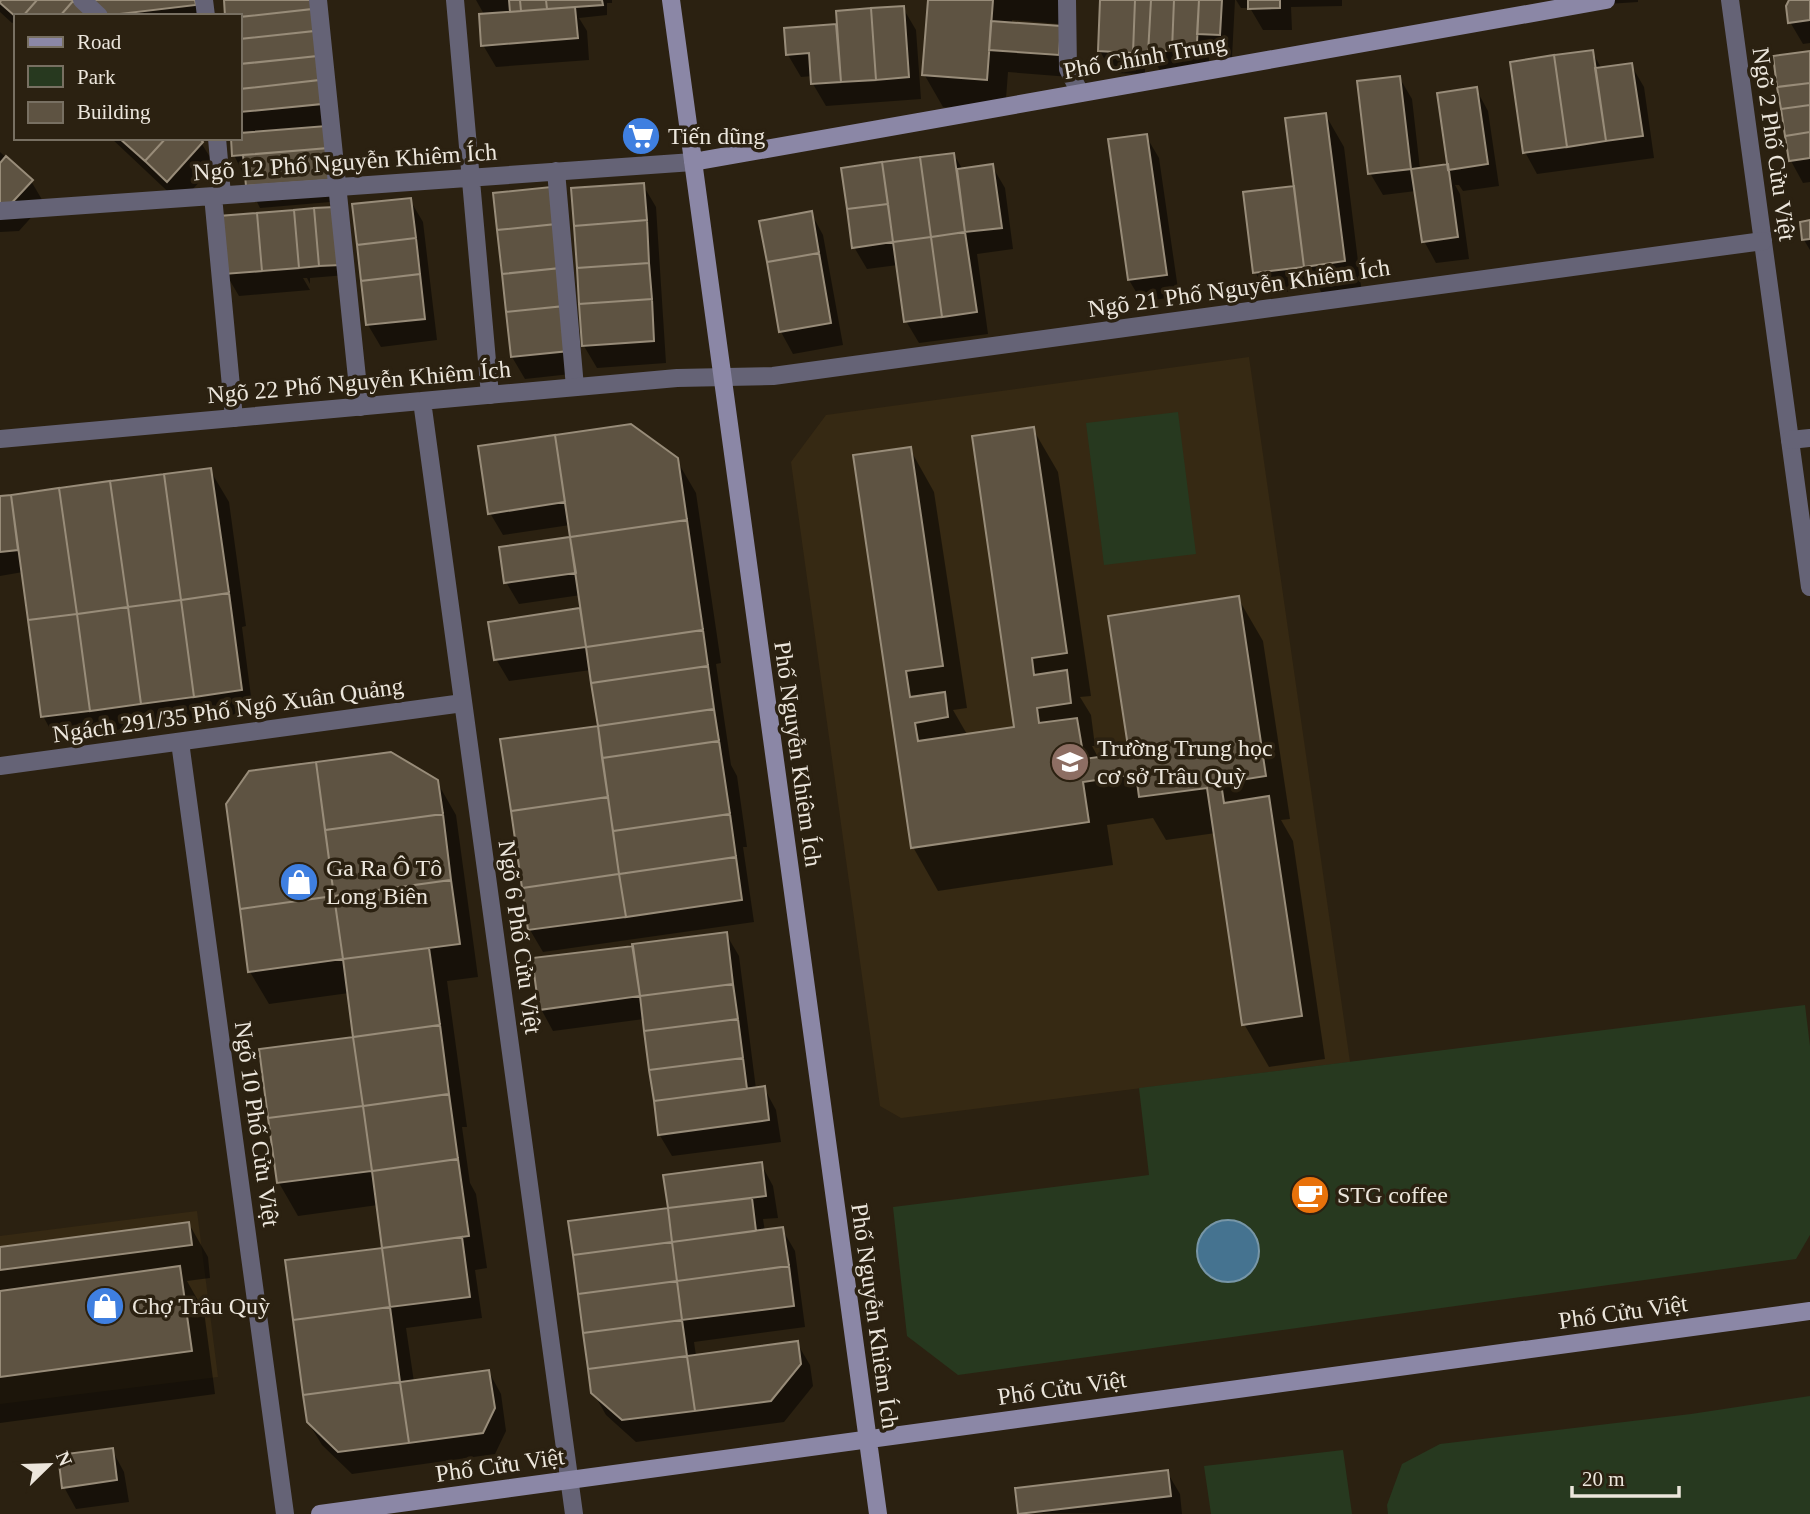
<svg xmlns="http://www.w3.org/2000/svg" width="1810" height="1514" viewBox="0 0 1810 1514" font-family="'Times New Roman',serif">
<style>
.built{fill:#362913}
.green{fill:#27391f}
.water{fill:#457390;stroke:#7796a7;stroke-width:2}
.shadow{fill:#0007}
.building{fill:#5e5342;stroke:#988c79;stroke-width:2}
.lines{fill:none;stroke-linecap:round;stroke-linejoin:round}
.lane{stroke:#656376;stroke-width:18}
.street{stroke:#656376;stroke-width:18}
.secondary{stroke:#8b87a6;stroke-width:18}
.labels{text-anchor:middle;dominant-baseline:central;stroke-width:7;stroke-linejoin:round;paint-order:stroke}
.street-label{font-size:24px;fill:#ece6dc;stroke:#2b2111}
.poi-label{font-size:24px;fill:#ece6dc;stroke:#2b2111;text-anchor:start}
</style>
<rect width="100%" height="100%" fill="#2b2111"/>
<path class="built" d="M1249,357L1350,1062L901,1118L880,1106L791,462L826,415Z
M197,1211L218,1377L0,1404V1236Z"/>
<path class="green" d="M1178,412L1196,554L1104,565L1086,423Z
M1805,1005L1810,1046V1235L1796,1259L958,1375L907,1336L893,1207L1149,1175L1139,1088Z
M1810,1396V1514H1388L1387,1505L1402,1464L1440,1444L1691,1414Z
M1343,1450L1352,1514H1211L1204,1466Z"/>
<path class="water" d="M1197 1251a31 31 0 1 1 62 0a31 31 0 1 1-62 0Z"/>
<path class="shadow" d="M0,0H69L16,16V21L12,23L0,12Z
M77,0H204L206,16H100Z
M226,0L321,7L342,201L260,208L234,155L240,134H245L240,125V66H243L240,16Z
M476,0H612V3H607V15L579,18L587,31L589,60L496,67L483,45L485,16Z
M929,0H1072L1071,25L1012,20V24L1060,27L1070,77L1008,72L1005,112L943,107L924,74Z
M1101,0H1235L1232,57L1209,56V65L1163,75L1156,64L1145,63V74L1112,73L1100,51Z
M1236,0H1342V6L1291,7L1292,30H1263L1250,8H1241Z
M1590,0H1638V2L1592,5Z
M1791,0H1810V43L1803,44L1790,22Z
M903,8L916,30L921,99L826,106L813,84V76L801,77L788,55L786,29L838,26Z
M1592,52L1602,69L1631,65L1644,87L1654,158L1537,174L1525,152Z
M1810,53V182L1803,183L1791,161L1775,58Z
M1399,77L1412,99L1420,169L1449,165L1476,89L1488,111L1499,186L1463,191L1459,185H1455L1460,194L1469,259L1436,263L1424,241L1416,191L1383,195L1370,173Z
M1325,114L1344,147L1362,294L1325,299L1319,288L1268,294L1255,272Z
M1146,136L1159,158L1179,296L1142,302L1129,280L1110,141Z
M111,138H198L215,165L180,203Z
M0,152L31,181L44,203L19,231L0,232Z
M954,155L963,170L992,166L1005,188L1013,249L977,254L988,334L919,343L906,321L898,265L867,269L854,247Z
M643,185L656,207L666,363L597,368L584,346Z
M495,194L580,373L525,379L512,357Z
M410,200L423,222L437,340L381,347L368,325Z
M811,213L823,235L843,345L793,354L781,332L761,222Z
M296,217L346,275L310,278V284L307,278H303L310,290L239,296L226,274Z
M1810,222V250L1804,240Z
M1033,429L1058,472L1091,696L1080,697L1091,715L1095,746H1092L1099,759L1131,754L1238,598L1263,641L1290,819L1281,820L1293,841L1325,1059L1269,1067L1244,1024L1216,833L1166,840L1153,818L1107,825L1113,865L938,891L913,847L855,457L910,449L934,492L967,708L953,710L968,736L1016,729Z
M676,459L696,493L721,663L716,664L731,765L737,776L747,847H743L754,922L543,952L530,930L502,741L600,727L591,670L509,681L496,659L579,610L584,617L581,595L519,604L506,582L573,546L570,525L503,535L490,513Z
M210,470L229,502L246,626L242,627L253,712L55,738L43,716L23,572L0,576V498Z
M437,782L456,815L478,977L447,981L467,1127H462L470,1183L476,1194L487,1268L475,1270L482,1318L406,1328L414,1382L489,1372L501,1394L506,1431L495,1454L352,1474L322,1445L308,1422L384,1249L378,1205L298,1216L279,1183L261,1051L355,1038L349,993L269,1004L250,972Z
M726,934L739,956L756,1089L764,1088L776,1110L781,1142L672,1156L659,1134L644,1019L553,1031L541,1009Z
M761,1164L773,1186L778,1218L763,1219L765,1232L782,1229L795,1251L805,1327L694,1342L696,1356L797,1343L810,1365L813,1386L784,1422L636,1442L606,1415L593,1392L669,1210L665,1176Z
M189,1224L208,1257L210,1278L187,1281L204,1311L215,1394L0,1423V1249Z
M112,1450L124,1472L129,1502L76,1509L64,1487Z
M1167,1472L1180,1494L1182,1514L1019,1513Z"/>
<path class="building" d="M1,0H37L23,16L16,17L0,3Z
M37,0H71L73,1L60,16H23Z
M91,0H195L196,5L103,16Z
M224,0H311L312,9L240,17L225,16Z
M509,0H520L521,11L510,12Z
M520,0H546L547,9L521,11Z
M546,0H602L603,5L547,9Z
M928,0H993L987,80L922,75Z
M1100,0H1135L1133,53L1098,51Z
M1135,0H1151L1148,54L1133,53Z
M1151,0H1174L1172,50L1148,54Z
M1174,0H1199L1197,43L1172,50Z
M1199,0H1222L1220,35L1197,34Z
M1248,0H1280V8L1248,9Z
M1789,0H1810V20L1788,23L1786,6Z
M73,1L88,16H60Z
M904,6L909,77L876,80L871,8Z
M575,7L578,38L481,46L479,14Z
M871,8L876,80L841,82L836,11Z
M312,9L314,31L240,39V17Z
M991,21L1061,26L1059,55L989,50Z
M836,24L841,82L811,84L809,53L786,55L784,28Z
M314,31L317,56L241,64L240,39Z
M1593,50L1606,141L1567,147L1554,55Z
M1810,51V83L1777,87L1773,56Z
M1554,55L1567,147L1523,153L1510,62Z
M317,56L319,80L240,89V64Z
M1632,63L1643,136L1606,141L1595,68Z
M1400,76L1411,169L1368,174L1357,81Z
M319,80L322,104L240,112V89Z
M1810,83V105L1781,109L1777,87Z
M1477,87L1488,164L1448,170L1437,93Z
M1810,105V132L1785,136L1781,109Z
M1326,113L1345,261L1304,267L1285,118Z
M326,126L328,148L232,156L231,138H240V133Z
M1810,132V158L1789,161L1785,136Z
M1147,134L1167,275L1128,280L1108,139Z
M119,138H166L145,161Z
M166,138H199L203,142L167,182L145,161Z
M328,148L330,180L246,186L243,155Z
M954,153L965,232L931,237L920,157Z
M6,156L33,180L6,209L0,210V163Z
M920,157L931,237L893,242L882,162Z
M882,162L888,204L847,209L841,168Z
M993,164L1002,228L965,232L957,169Z
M1448,164L1458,237L1422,242L1411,169Z
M644,183L647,220L574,226L571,188Z
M1294,186L1304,267L1253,273L1243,192Z
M551,187L556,224L497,230L493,193Z
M411,198L416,238L357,245L352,204Z
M888,204L893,242L852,248L847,209Z
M335,207L341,265L319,266L314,208Z
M314,208L319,266L299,268L294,210Z
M294,210L299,268L262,271L257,213Z
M812,211L819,253L767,262L759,221Z
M257,213L262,271L224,274L219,216Z
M647,220L649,263L577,268L574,226Z
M1810,220V239L1802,240L1800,222Z
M556,224L560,268L502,274L497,230Z
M965,232L977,312L942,317L931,237Z
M931,237L942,317L904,322L893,242Z
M416,238L420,274L361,281L357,245Z
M819,253L831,323L779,332L767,262Z
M649,263L652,299L579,304L577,268Z
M560,268L564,306L506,312L502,274Z
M420,274L425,319L366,325L361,281Z
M652,299L654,341L582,346L579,304Z
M564,306L569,351L511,357L506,312Z
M631,424L678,458L687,520L570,537L555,435Z
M1034,427L1067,653L1032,658L1034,675L1067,670L1071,703L1037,708L1039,723L1077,718L1084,759L1129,753L1108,616L1239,596L1266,776L1221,783L1224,803L1269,796L1302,1016L1242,1025L1207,788L1139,797L1136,774L1083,782L1089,822L911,848L853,455L911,447L943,666L906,671L910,697L945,692L948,717L915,723L918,741L1014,727L972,436Z
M555,435L565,502L488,514L478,446Z
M211,468L229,593L181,600L164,474Z
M164,474L181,600L128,607L110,481Z
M110,481L128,607L77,614L59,488Z
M59,488L77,614L28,620L11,495Z
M11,495L18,550L0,552V496Z
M687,520L703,630L586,647L570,537Z
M570,537L576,573L504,583L499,547Z
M229,593L242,690L194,697L181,600Z
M181,600L194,697L141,704L128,607Z
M128,607L141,704L90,711L77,614Z
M580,608L586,647L494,660L488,622Z
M77,614L90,711L41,717L28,620Z
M703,630L708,666L591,683L586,647Z
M708,666L714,709L598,726L591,683Z
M714,709L719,741L602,758L598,726Z
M598,726L608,797L511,811L500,739Z
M719,741L730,814L613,831L602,758Z
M391,752L438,780L443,814L325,830L316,762Z
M316,762L334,896L240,909L226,804L249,771Z
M608,797L619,874L522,888L511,811Z
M443,814L451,880L334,896L325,830Z
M730,814L736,857L619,874L613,831Z
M736,857L742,900L626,917L619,874Z
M619,874L626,917L528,930L522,888Z
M451,880L460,944L343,959L334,896Z
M334,896L343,959L248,972L240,909Z
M727,932L733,984L640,996L632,944Z
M633,946L640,996L539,1010L532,958Z
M429,948L440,1025L353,1037L343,959Z
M733,984L738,1019L644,1031L640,996Z
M738,1019L743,1058L649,1070L644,1031Z
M440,1025L449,1094L363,1106L353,1037Z
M353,1037L363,1106L268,1118L259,1049Z
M743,1058L747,1089L654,1101L649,1070Z
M765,1086L769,1120L658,1135L654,1101Z
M449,1094L458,1159L372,1171L363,1106Z
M363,1106L372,1171L277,1183L268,1118Z
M458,1159L469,1236L382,1248L372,1171Z
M762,1162L766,1196L668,1208L663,1175Z
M752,1198L756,1231L672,1242L668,1208Z
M668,1208L672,1242L573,1255L568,1221Z
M189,1222L192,1245L0,1270V1247Z
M783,1227L789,1266L677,1281L672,1242Z
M462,1237L470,1297L390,1307L382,1248Z
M672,1242L677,1281L578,1294L573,1255Z
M382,1248L390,1307L293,1320L285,1260Z
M180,1266L192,1351L0,1377V1291Z
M789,1266L794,1306L682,1320L677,1281Z
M677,1281L682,1320L583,1333L578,1294Z
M390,1307L400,1382L303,1395L293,1320Z
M682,1320L687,1356L588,1369L583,1333Z
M798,1341L801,1364L771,1401L695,1411L687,1356Z
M687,1356L695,1411L622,1420L591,1393L588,1369Z
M489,1370L495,1408L483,1433L409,1443L400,1382Z
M400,1382L409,1443L338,1452L307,1422L303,1395Z
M113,1448L117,1480L62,1488L58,1455Z
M1168,1470L1171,1496L1018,1514L1015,1488Z"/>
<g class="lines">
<path class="lane" d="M82,0L99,16
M204,0L206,16
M318,0L360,407
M455,0L490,395
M1067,0L1068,69L1080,93
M1730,0L1810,587
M217,138L222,195
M556,171L575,387
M213,196L234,418
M0,211L693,162"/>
<path class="street" d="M422,401L574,1514
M0,439L677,378L773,376L1763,241
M1790,440L1810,438
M180,742L285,1514
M0,766L463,703"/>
<path class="secondary" d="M671,0L878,1514
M693,162L1606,0
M320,1514L1810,1311"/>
</g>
<defs>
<g id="supermarket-disc" transform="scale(2.0125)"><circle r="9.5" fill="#3f7fe0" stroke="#2b2111"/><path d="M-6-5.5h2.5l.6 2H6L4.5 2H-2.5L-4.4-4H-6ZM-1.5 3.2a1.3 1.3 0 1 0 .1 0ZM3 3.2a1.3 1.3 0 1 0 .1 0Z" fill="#fff"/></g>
<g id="school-disc" transform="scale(2.0125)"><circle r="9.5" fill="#8d6e63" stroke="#2b2111"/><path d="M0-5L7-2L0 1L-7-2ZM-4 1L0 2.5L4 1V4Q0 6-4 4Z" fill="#fff"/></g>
<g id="shop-disc" transform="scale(2.0125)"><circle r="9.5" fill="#3f7fe0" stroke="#2b2111"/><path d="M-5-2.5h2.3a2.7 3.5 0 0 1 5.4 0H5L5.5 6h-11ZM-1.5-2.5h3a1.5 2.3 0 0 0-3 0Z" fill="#fff"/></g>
<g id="cafe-disc" transform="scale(2.0125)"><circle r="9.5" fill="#e8710a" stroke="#2b2111"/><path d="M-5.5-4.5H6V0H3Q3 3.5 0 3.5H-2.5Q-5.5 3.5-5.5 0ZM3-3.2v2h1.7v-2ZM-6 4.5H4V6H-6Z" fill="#fff"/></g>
</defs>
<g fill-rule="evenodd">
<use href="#supermarket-disc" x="641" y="136"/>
<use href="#school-disc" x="1070" y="762"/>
<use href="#shop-disc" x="299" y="882"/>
<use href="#cafe-disc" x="1310" y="1195"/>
<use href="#shop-disc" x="105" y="1306"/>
</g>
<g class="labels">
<g class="street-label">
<text transform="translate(1145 57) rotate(-10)">Phố Chính Trung</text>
<text transform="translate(1774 144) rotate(82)">Ngõ 2 Phố Cửu Việt</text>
<text transform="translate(345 162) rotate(-4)">Ngõ 12 Phố Nguyễn Khiêm Ích</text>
<text transform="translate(1239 288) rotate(-8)">Ngõ 21 Phố Nguyễn Khiêm Ích</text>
<text transform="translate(359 382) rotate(-5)">Ngõ 22 Phố Nguyễn Khiêm Ích</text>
<text transform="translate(228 710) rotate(-8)">Ngách 291/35 Phố Ngô Xuân Quảng</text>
<text transform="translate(798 754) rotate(82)">Phố Nguyễn Khiêm Ích</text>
<text transform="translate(520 937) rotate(82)">Ngõ 6 Phố Cửu Việt</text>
<text transform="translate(257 1124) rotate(82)">Ngõ 10 Phố Cửu Việt</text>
<text transform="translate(1623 1312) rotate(-8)">Phố Cửu Việt</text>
<text transform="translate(875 1316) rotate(82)">Phố Nguyễn Khiêm Ích</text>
<text transform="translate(1062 1388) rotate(-8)">Phố Cửu Việt</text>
<text transform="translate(500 1465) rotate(-8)">Phố Cửu Việt</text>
</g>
<g class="poi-label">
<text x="668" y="136">Tiến dũng</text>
<text x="1097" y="748">Trường Trung học<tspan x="1097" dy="28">cơ sở Trâu Quỳ</tspan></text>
<text x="326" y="868">Ga Ra Ô Tô<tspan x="326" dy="28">Long Biên</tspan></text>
<text x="1337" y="1195">STG coffee</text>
<text x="132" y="1306">Chợ Trâu Quỳ</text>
</g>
</g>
<rect x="14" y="14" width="228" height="126" fill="#2b2111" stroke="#787062" stroke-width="2"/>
<rect x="28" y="37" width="35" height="10" fill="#8b87a6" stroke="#787062" stroke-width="2"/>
<text x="77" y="49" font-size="21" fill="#ece6dc">Road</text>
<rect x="28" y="66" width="35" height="21" fill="#27391f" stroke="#787062" stroke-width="2"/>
<text x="77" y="84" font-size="21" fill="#ece6dc">Park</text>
<rect x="28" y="102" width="35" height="21" fill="#5e5342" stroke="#787062" stroke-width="2"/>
<text x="77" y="119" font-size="21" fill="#ece6dc">Building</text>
<g transform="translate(49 1465) rotate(67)" stroke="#2b2111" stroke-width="5" paint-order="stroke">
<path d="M0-5L12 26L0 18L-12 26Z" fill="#ece6dc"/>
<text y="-10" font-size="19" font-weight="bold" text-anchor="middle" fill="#ece6dc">N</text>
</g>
<path d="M1572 1486v10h107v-10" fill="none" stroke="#ece6dc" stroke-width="3.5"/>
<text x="1582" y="1486" font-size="21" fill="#ece6dc" stroke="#2b2111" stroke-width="5" paint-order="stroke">20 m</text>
</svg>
